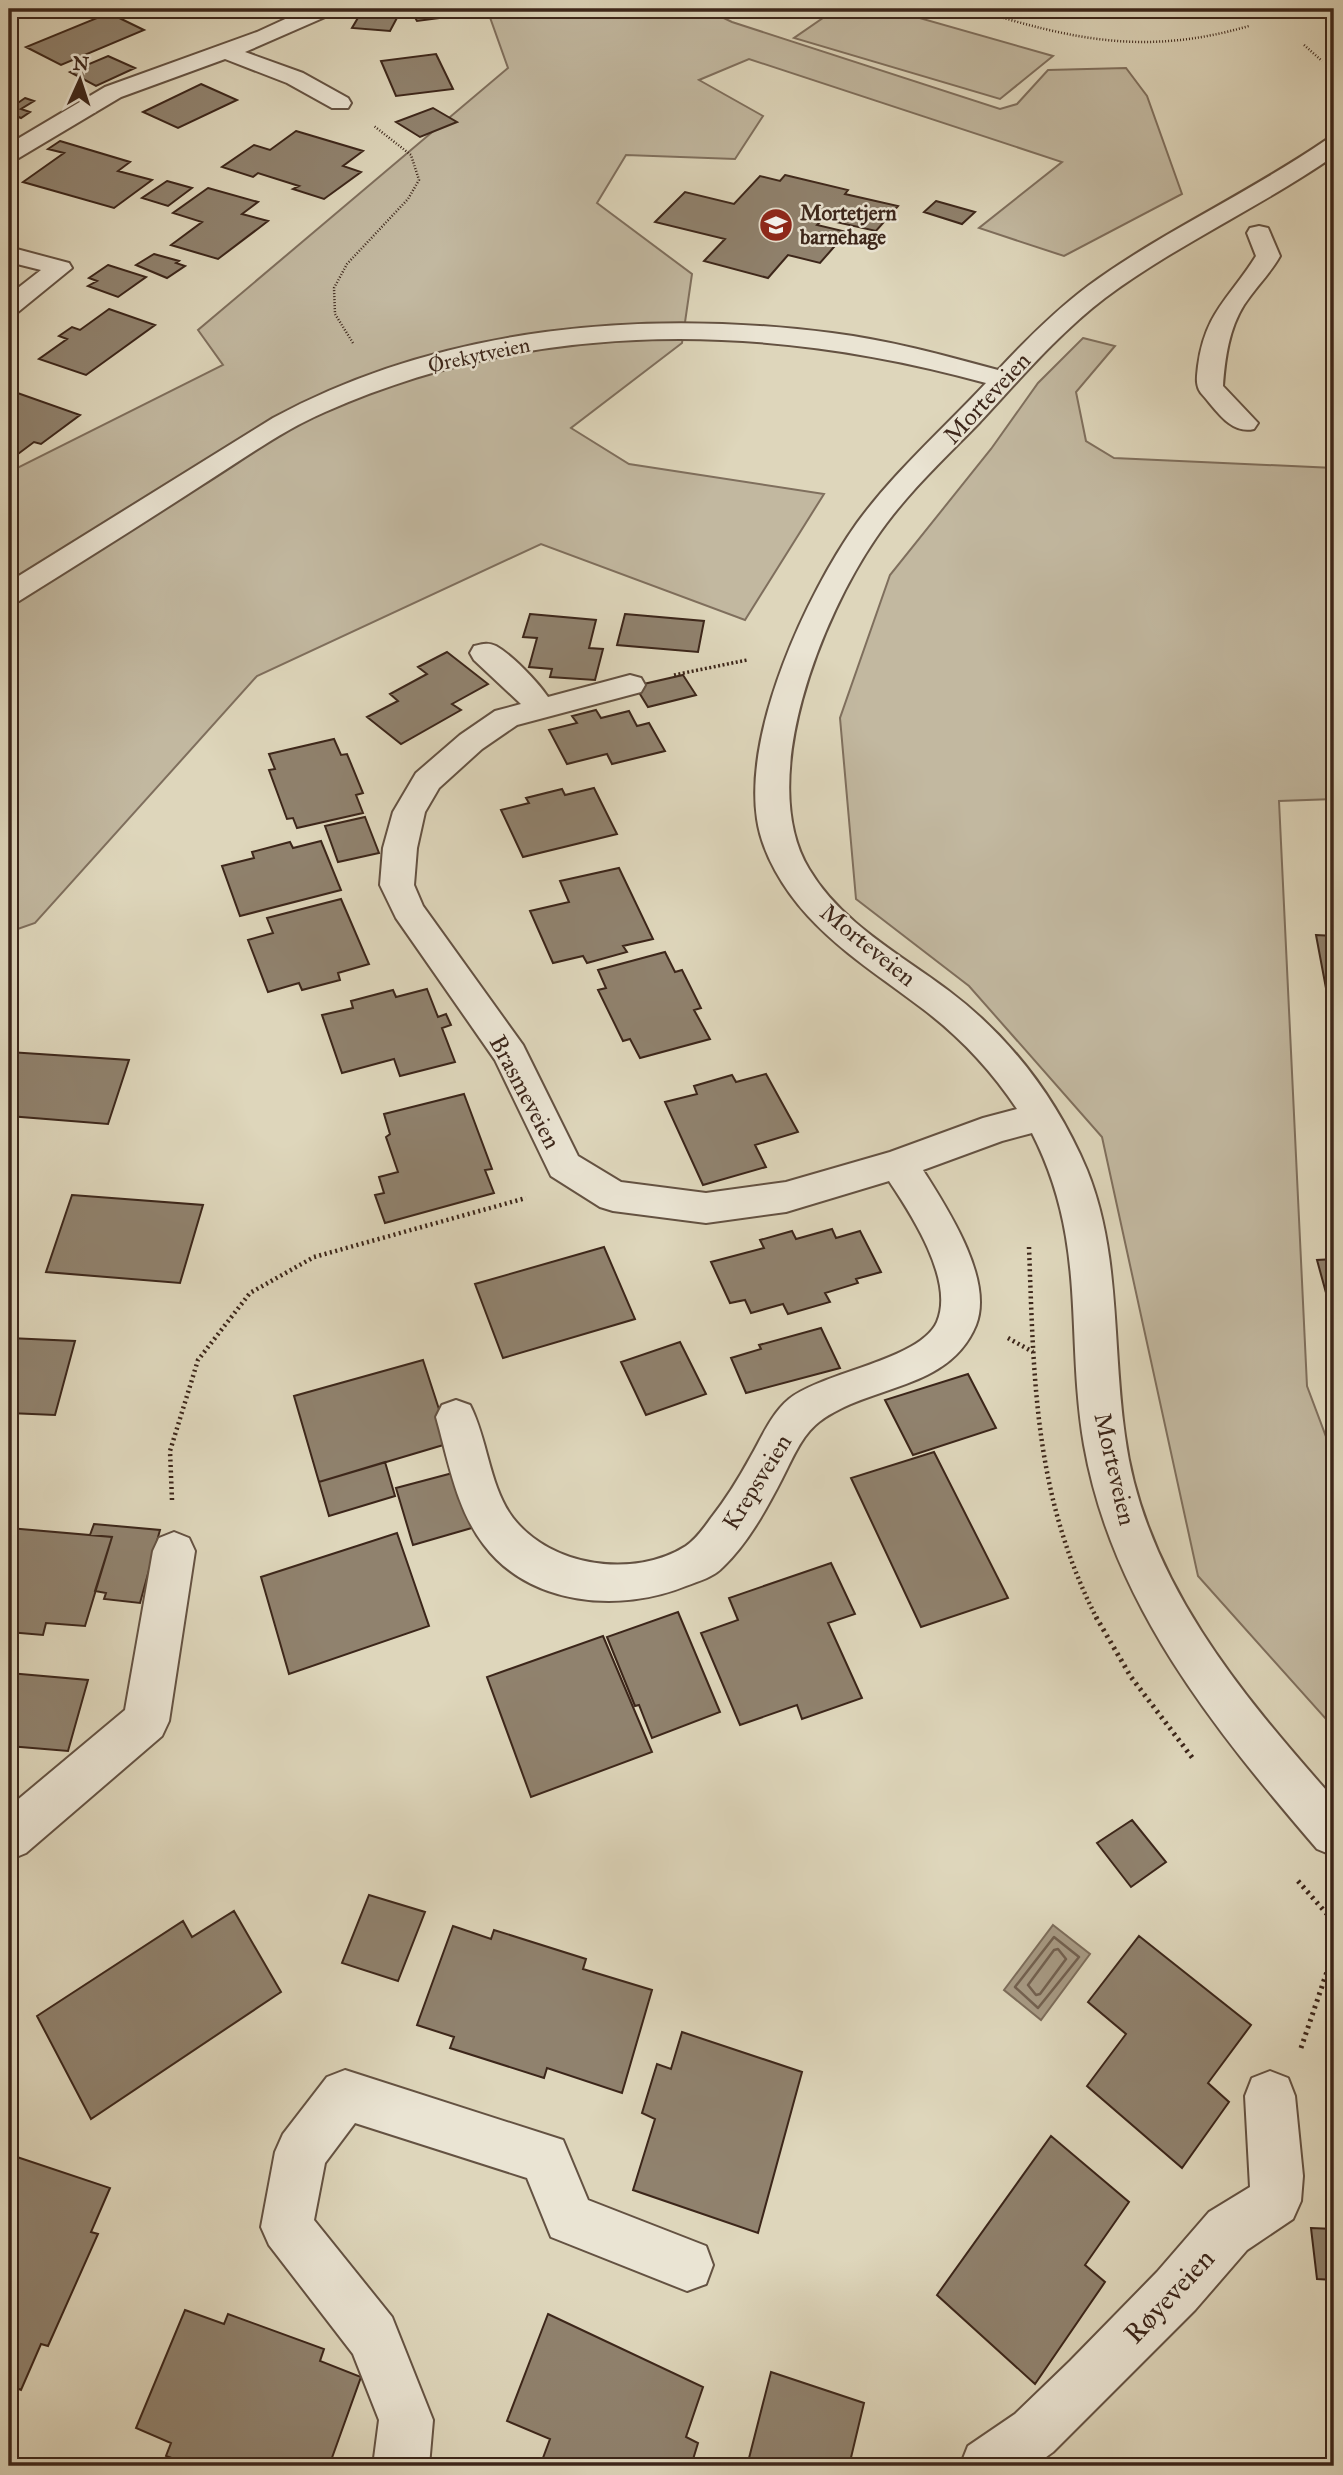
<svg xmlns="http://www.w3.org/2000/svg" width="1343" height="2475" viewBox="0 0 1343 2475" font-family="'IM FELL Great Primer',serif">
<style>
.green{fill:#c2b8a0;stroke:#7f6f5d;stroke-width:2}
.water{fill:#a79a84;stroke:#7c6c5a;stroke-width:2}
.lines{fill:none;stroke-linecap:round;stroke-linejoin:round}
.shore{stroke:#72604f;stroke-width:2.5}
.building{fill:#90826e;stroke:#3c261a;stroke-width:2}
.minor-casing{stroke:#645242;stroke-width:4}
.path-far3{stroke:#3c261a;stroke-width:2.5;stroke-dasharray:1 2;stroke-linecap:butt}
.path-far2{stroke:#3c261a;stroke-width:3.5;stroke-dasharray:2 2.5;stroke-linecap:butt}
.path-far1{stroke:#3c261a;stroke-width:4.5;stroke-dasharray:2 3.5;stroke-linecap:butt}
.path{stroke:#3c261a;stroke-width:5;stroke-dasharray:2.5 4.5;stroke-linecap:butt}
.minor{fill:#eae4d3;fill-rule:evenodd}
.labels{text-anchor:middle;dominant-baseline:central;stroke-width:5;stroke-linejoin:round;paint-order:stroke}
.far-poi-label{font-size:21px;font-weight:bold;fill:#3c261a;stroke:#eae4d3;text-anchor:start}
.far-street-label{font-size:21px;fill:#3c261a;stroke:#eae4d3}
.street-label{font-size:24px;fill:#3c261a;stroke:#eae4d3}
.near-street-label{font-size:28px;fill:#3c261a;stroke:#eae4d3}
</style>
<rect width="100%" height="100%" fill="#ded6bb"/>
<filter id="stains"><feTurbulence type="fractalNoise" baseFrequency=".00286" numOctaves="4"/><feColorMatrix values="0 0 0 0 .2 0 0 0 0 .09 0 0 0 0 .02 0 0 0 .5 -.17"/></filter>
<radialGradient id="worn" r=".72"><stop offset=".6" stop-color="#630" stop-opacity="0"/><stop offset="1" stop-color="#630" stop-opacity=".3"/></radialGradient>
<path class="green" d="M487,9H705L732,22L1000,109L1017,104L1048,70L1126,68L1147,96L1182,194L1064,256L979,228L1062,162L749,59L699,80L763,116L735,159L626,155L597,203L692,274L682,343L571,428L629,464L824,494L745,620L541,544L257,676L35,923L9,932V472L223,365L198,330L508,68Z
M836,9H888L1053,56L1000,99L794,38Z
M1083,338L1115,346L1076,392L1086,441L1114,458L1334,468V799L1279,801L1307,1386L1334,1458V1728L1198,1576L1102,1137L969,986L856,899L840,718L890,575L991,449L1038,383Z"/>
<path class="water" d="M1053,1925L1090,1954L1041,2020L1004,1990Z"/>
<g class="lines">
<path class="shore" d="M1054,1937L1079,1957L1038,2008L1015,1987Z
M1058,1949L1066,1959L1040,1994L1036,1995L1028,1985L1054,1950Z"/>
</g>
<path class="building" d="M410,9H460L463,15L417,21Z
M362,11L399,14L390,31L352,28Z
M109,13L144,30L61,65L26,47Z
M436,54L453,89L396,96L381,61Z
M108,56L135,68L96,86L70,72Z
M201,84L237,100L178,128L143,112Z
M25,98L34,101L21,109L30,112L21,118L14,115L9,119V106L12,107Z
M433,108L457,122L420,137L396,122Z
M296,131L363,151L343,166L361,172L324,199L293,189L299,186L258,173L253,177L222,167L254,145L270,150Z
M60,141L130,162L118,171L152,180L114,208L23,182L64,153L48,149Z
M785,175L848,190L845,194L898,206L876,231L823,219L817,225L847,232L820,263L788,255L768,278L704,261L725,239L655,222L685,192L734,204L760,176L780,181Z
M167,181L192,188L168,206L142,198Z
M208,188L258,202L242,214L268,221L218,259L171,245L202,222L173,213Z
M936,201L975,212L962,224L924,212Z
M154,254L179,261L176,263L185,266L167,278L136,265Z
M108,265L146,277L118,297L88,286L97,281L89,278Z
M109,309L155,325L86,375L39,359L67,339L59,336L72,327L80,330Z
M9,390L80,415L41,444L34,442L18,454L9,451Z
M530,614L596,620L589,648L603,649L595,680L550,677L552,669L529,667L537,638L523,637Z
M625,614L704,621L698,652L617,645Z
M447,652L488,684L452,704L461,710L401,744L367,717L398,701L390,694L427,674L418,667Z
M683,675L696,695L648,707L635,686Z
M596,710L601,718L629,711L637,726L649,723L665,751L612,764L607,754L567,764L549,730L577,723L572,716Z
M334,739L341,755L347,754L363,793L356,795L363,813L297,828L293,818L287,819L269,770L275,769L269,754Z
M594,788L617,834L523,857L501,810L529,803L526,798L562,789L565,795Z
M365,817L379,853L338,862L325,826Z
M321,841L341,890L240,916L222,866L254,858L252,852L290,842L293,848Z
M619,868L653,939L623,946L627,952L587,963L583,956L553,963L530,911L569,902L560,881Z
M341,899L369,964L338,973L340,980L302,990L299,983L268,992L248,940L273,933L267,918Z
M1316,935L1334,936V1000L1328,999Z
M665,952L675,972L682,970L701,1008L694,1010L710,1039L640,1058L630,1039L623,1041L598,990L606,988L598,970Z
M427,989L438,1017L446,1014L451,1025L442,1028L455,1062L400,1076L394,1059L342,1073L322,1015L353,1008L351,1001L393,990L396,997Z
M9,1052L129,1060L108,1124L9,1116Z
M766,1074L798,1132L755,1145L766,1167L703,1185L665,1102L697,1094L694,1086L732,1075L736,1082Z
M464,1094L492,1169L485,1170L494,1193L385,1223L375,1195L384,1193L379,1177L398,1172L386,1137L390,1134L384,1114Z
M72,1195L203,1205L180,1283L46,1272Z
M832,1229L836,1238L860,1231L881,1272L856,1279L858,1283L825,1293L830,1302L788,1314L783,1304L751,1313L745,1300L730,1303L711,1262L764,1248L760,1240L792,1231L796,1239Z
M604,1247L635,1319L503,1358L475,1284Z
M1334,1259V1322L1317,1260Z
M821,1328L840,1368L746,1393L731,1358L761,1349L759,1345Z
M9,1338L75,1341L55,1415L9,1413Z
M680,1342L706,1394L646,1415L621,1362Z
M423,1360L450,1443L319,1482L294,1396Z
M968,1374L996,1428L913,1455L885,1400Z
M934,1452L1008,1598L921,1627L851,1478Z
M385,1462L395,1496L329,1516L319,1482Z
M464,1470L482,1525L413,1545L396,1488Z
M94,1524L160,1530L140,1603L104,1599L106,1593L95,1591L112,1537L90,1535Z
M9,1528L112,1537L85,1626L46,1623L43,1635L9,1632Z
M397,1533L429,1626L289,1674L261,1577Z
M831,1563L855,1614L828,1623L862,1698L802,1719L797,1705L740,1725L701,1633L738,1620L729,1598Z
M678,1612L720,1712L652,1738L639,1705L635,1706L607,1637Z
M603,1636L652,1752L531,1797L487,1677Z
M9,1673L88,1680L68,1751L9,1746Z
M1132,1820L1166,1862L1131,1887L1097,1843Z
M369,1895L425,1912L398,1981L342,1963Z
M234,1911L281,1992L91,2119L37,2016L183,1921L192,1937Z
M453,1926L491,1939L494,1930L586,1959L583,1969L652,1990L622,2093L547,2068L544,2078L450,2048L454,2037L417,2025Z
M1139,1936L1251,2025L1208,2083L1229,2102L1182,2168L1087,2086L1126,2034L1088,2002Z
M682,2032L802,2072L758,2233L633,2190L655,2119L642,2113L657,2064L671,2069Z
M1051,2136L1129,2202L1085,2265L1105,2282L1035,2384L937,2295Z
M11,2155L110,2188L91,2232L98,2234L48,2346L41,2344L21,2390L9,2385V2160Z
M1311,2228L1334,2229V2280L1317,2279Z
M185,2310L224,2324L228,2314L324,2349L320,2361L361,2377L329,2466H194L166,2456L171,2443L136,2428Z
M548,2314L703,2387L686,2437L698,2443L691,2466H540L550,2439L507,2421Z
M771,2372L864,2403L849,2466H747Z"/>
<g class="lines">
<g class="minor-casing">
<path id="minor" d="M307,9H335L332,14L245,52L303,73L348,98L351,103L348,108H332L287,83L225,59L121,97L17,159L9,161V144L105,87L257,32Z
M1277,9H1301L1298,14H1280Z
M1334,138V156C1261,207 1177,244 1105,298C1058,334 1020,379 980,422C944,459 905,495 876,538C823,615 755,780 809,869C841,923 900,954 949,991C1010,1037 1057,1099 1087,1170C1121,1254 1112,1347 1125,1436C1144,1579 1241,1694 1334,1799V1856L1317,1849C1215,1730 1112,1604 1084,1445C1065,1332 1088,1243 1032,1133L1002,1141L923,1170C947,1208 994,1279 976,1325C949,1391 869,1384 819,1422C801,1436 792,1460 782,1479C766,1510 748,1543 723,1567C714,1577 699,1581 686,1586C620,1613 530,1606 484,1545C456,1509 448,1459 436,1417L442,1405L456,1400L470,1405C488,1440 489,1486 513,1518C551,1567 634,1579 686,1546C696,1539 704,1528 711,1518C726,1499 739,1478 751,1456C762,1437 771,1414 789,1399C823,1372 920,1360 937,1322C955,1281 911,1214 889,1181L786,1212L706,1223L613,1211L600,1207L551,1176L495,1060L396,918L380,885L383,848L393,812L416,773L460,735L495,711L521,704L474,660L470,653L474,646C482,644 488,642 496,646C512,655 538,682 548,697L630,675L641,678L645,685L641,692L517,725L482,749L439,788L425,812L417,848L414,885L423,906L523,1045L578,1156L621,1182L706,1193L786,1182L890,1152L983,1118L1017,1109C991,1070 960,1037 923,1009C884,979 842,953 808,916C784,890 762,854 757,819C744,730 806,595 857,523C894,472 943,429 986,383C765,322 537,318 325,412C281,431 242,460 202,485C142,524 80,563 19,601L9,604V582L273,418C442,326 644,309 832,333C888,340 943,355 998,370C1026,340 1055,311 1088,286C1163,231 1249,193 1326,140Z
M1259,226L1268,228L1280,256C1270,274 1255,288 1244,305C1229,329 1225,358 1223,386L1258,423L1254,429C1230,435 1215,408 1201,393C1195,385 1197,376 1198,366C1205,312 1230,298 1256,256L1247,233L1250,228Z
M9,247L69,263L72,268L18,312L9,315V295L41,270L9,262Z
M174,1532L189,1538L195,1551L169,1721L162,1736L26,1853L9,1860V1807L125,1710L153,1551L159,1538Z
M345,2070L563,2140L588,2200L706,2246L713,2265L706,2284L687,2291L551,2237L527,2178L355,2123L325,2163L314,2220L392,2317L433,2420L429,2466H373L379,2420L353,2354L269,2245L261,2227L275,2152L283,2134L327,2077Z
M1270,2071L1288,2078L1295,2096L1303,2176L1301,2201L1293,2219L1247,2250L1195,2310L1053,2452L1034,2466H960L968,2446L1015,2414L1070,2361L1157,2272L1209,2212L1250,2187L1245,2096L1252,2078Z"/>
</g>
<path class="path-far3" d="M974,9C1074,40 1146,56 1249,26
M1304,45L1322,61
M353,343L335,314L334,288L347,264L408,199L419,180L411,155L374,126"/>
<path class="path-far2" d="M674,675L747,660"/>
<path class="path-far1" d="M1029,1247C1034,1382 1034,1495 1097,1619
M1008,1338L1033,1352
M172,1500L170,1451L198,1360L250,1293L314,1257L526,1198"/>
<path class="path" d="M1096,1617L1131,1677L1194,1760
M1298,1881L1334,1922
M1301,2048L1334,1951"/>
<use href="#minor" class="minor"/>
</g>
<defs>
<g id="school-disc" transform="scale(1.75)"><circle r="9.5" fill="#8f2418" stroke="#eae4d3"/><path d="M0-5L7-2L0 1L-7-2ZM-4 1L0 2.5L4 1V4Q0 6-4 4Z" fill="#fff"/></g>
</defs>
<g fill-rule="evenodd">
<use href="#school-disc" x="776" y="225"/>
</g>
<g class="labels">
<g class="far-poi-label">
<text x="800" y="213">Mortetjern<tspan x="800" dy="24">barnehage</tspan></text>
</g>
<g class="far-street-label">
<text transform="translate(479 355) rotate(-12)">Ørekytveien</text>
</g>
<g class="street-label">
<text transform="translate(987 398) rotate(-47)">Morteveien</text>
<text transform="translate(868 945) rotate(39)">Morteveien</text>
<text transform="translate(525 1092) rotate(62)">Brasmeveien</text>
<text transform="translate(1115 1469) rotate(77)">Morteveien</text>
<text transform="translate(757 1482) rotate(-58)">Krepsveien</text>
</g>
<g class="near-street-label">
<text transform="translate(1169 2296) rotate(-47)">Røyeveien</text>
</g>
</g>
<rect width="1343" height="2475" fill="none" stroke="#ded6bb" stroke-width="35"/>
<rect x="10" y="10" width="1322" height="2454" fill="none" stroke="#3c261a" stroke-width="3.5"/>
<rect x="18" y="18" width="1308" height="2440" fill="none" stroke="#3c261a" stroke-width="2"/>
<g transform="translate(80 80) rotate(3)" stroke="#eae4d3" stroke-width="5" paint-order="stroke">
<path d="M0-5L12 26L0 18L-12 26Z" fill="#3c261a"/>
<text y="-10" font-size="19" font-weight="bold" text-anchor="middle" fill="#3c261a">N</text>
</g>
<rect width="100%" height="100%" filter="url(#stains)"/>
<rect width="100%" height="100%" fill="url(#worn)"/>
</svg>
